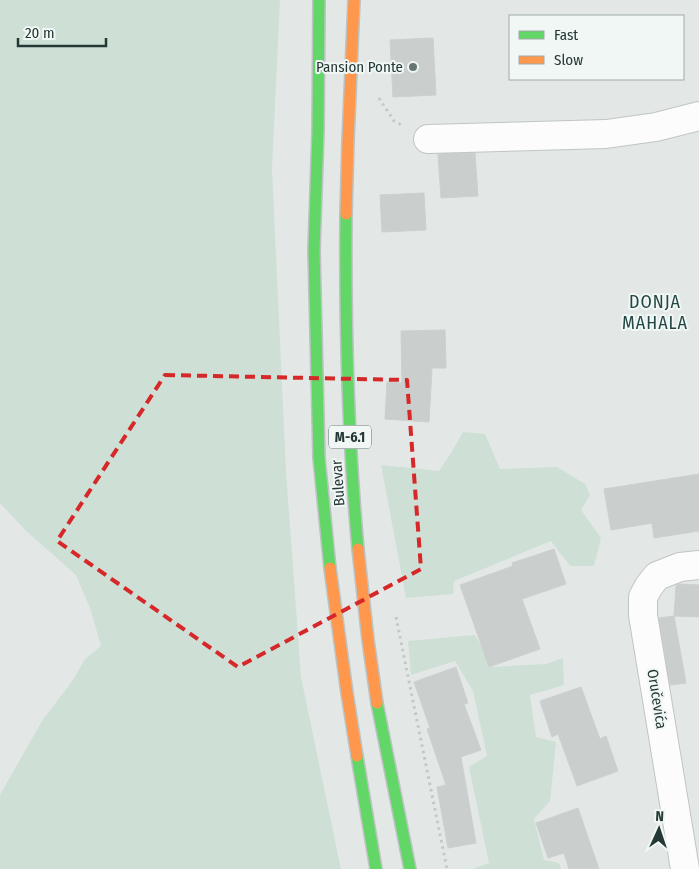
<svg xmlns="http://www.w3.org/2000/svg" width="699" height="869" viewBox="0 0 699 869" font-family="'Fira Sans Condensed',sans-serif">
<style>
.green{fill:#cedfd6}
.building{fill:#cacfcd;stroke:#ccd0cf}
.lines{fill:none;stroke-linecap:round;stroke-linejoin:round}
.street-casing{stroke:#c0c5c3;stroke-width:30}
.fast-casing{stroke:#bcc4c3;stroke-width:14}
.slow-casing{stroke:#bcc4c3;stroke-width:14}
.path{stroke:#c1c8c6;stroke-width:3;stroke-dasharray:2.5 4;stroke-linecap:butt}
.street{stroke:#fbfcfb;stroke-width:28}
.fast{stroke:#63d668;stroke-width:11}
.slow{stroke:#ff974d;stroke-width:11}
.marked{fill:none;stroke:#d62828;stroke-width:4;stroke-dasharray:10 6;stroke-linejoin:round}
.poi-dot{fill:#677674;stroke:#f1f7f5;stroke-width:2}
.labels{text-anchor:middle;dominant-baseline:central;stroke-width:4;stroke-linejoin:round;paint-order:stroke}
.shield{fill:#f1f7f5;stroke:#62716f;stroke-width:1}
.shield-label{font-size:14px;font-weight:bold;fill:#243836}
.poi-label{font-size:15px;fill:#243836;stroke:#f1f7f5;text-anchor:end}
.street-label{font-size:15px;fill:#243836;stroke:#f1f7f5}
.quarter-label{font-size:18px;letter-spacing:1px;fill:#224744;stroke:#f1f7f5}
</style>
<rect width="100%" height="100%" fill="#e3e8e6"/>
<path class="green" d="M0,0H280L272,169L286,471L301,677L341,869H0V795L42,721L73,680L85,659L101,646L90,608L76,575L25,530L0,503Z
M463,432L485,434L500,469L557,467L585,484L590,495L581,510L601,538L594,566H570L551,541L454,581L453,594L406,598L381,465L439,471L451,453Z
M475,635L492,667L546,664L563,658L564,685L530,695L536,737L556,742L550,801L534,819L544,860L559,863L561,869H472L489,863L469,767L487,756L473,691L455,661L411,675L408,641Z"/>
<path class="building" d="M433,38L436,95L393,97L390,40Z
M475,153L478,196L441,198L438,154Z
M424,193L426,230L382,232L380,195Z
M445,330L446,368H432L429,422L385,419L387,382L402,383L401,331Z
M699,474V531L654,538L652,523L611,530L604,489Z
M554,549L566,584L522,599L540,649L489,667L460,585L513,566L512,563Z
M678,584L699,585V617L674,616L676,586Z
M674,616L686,683L670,685L659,618Z
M456,667L468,703L464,704L481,750L461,757L476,843L448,848L437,787L446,785L427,729L430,728L414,682Z
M581,687L600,739L606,736L618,771L577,786L558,734L552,737L540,701Z
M578,808L599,869H569L564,853L548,858L536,823Z"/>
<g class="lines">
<g class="street-casing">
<path id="street" d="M428,139L606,134L656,127L699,116
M685,869L643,615V597L649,586L657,576L680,567L699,565"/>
</g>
<g class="fast-casing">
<path id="fast" d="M319,0L318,131L314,250L319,458L330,568
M346,214C345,326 348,438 358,549
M377,703L410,869
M357,756L376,869"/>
</g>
<g class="slow-casing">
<path id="slow" d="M346,214L348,141L354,0
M358,549L368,640L377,703
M330,568L347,693L357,756"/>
</g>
<path class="path" d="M379,98L394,121L404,126
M396,617L447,869"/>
<use href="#street" class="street"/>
<use href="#fast" class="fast"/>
<use href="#slow" class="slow"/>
</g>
<path class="marked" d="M165,375L407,380L421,569L238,667L57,541Z"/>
<circle class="poi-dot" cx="413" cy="67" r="5"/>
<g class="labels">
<rect class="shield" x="329" y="425.5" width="42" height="23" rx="4"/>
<g class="shield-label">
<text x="350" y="437">M-6.1</text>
</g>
<g class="poi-label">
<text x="403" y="67">Pansion Ponte</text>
</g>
<g class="street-label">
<text transform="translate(338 483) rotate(-94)">Bulevar</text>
<text transform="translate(657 699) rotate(81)">Oručevića</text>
</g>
<g class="quarter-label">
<text x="655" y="302">DONJA<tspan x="655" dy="21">MAHALA</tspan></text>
</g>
</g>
<rect x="509" y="15" width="175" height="65" fill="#f1f7f5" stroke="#9faba9"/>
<rect x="519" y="31" width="25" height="8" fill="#63d668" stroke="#9faba9"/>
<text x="554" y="40" font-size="15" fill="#243836">Fast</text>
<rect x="519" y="56" width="25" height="8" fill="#ff974d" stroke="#9faba9"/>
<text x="554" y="65" font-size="15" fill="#243836">Slow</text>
<g transform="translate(659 829) rotate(3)" stroke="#f1f7f5" stroke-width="4" paint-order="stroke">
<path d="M0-4L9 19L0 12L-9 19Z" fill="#243836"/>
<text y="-8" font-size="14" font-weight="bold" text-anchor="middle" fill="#243836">N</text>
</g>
<path d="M18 38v8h88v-8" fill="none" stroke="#243836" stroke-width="2.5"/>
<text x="25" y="38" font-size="15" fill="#243836" stroke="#f1f7f5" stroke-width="4" paint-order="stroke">20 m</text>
</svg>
